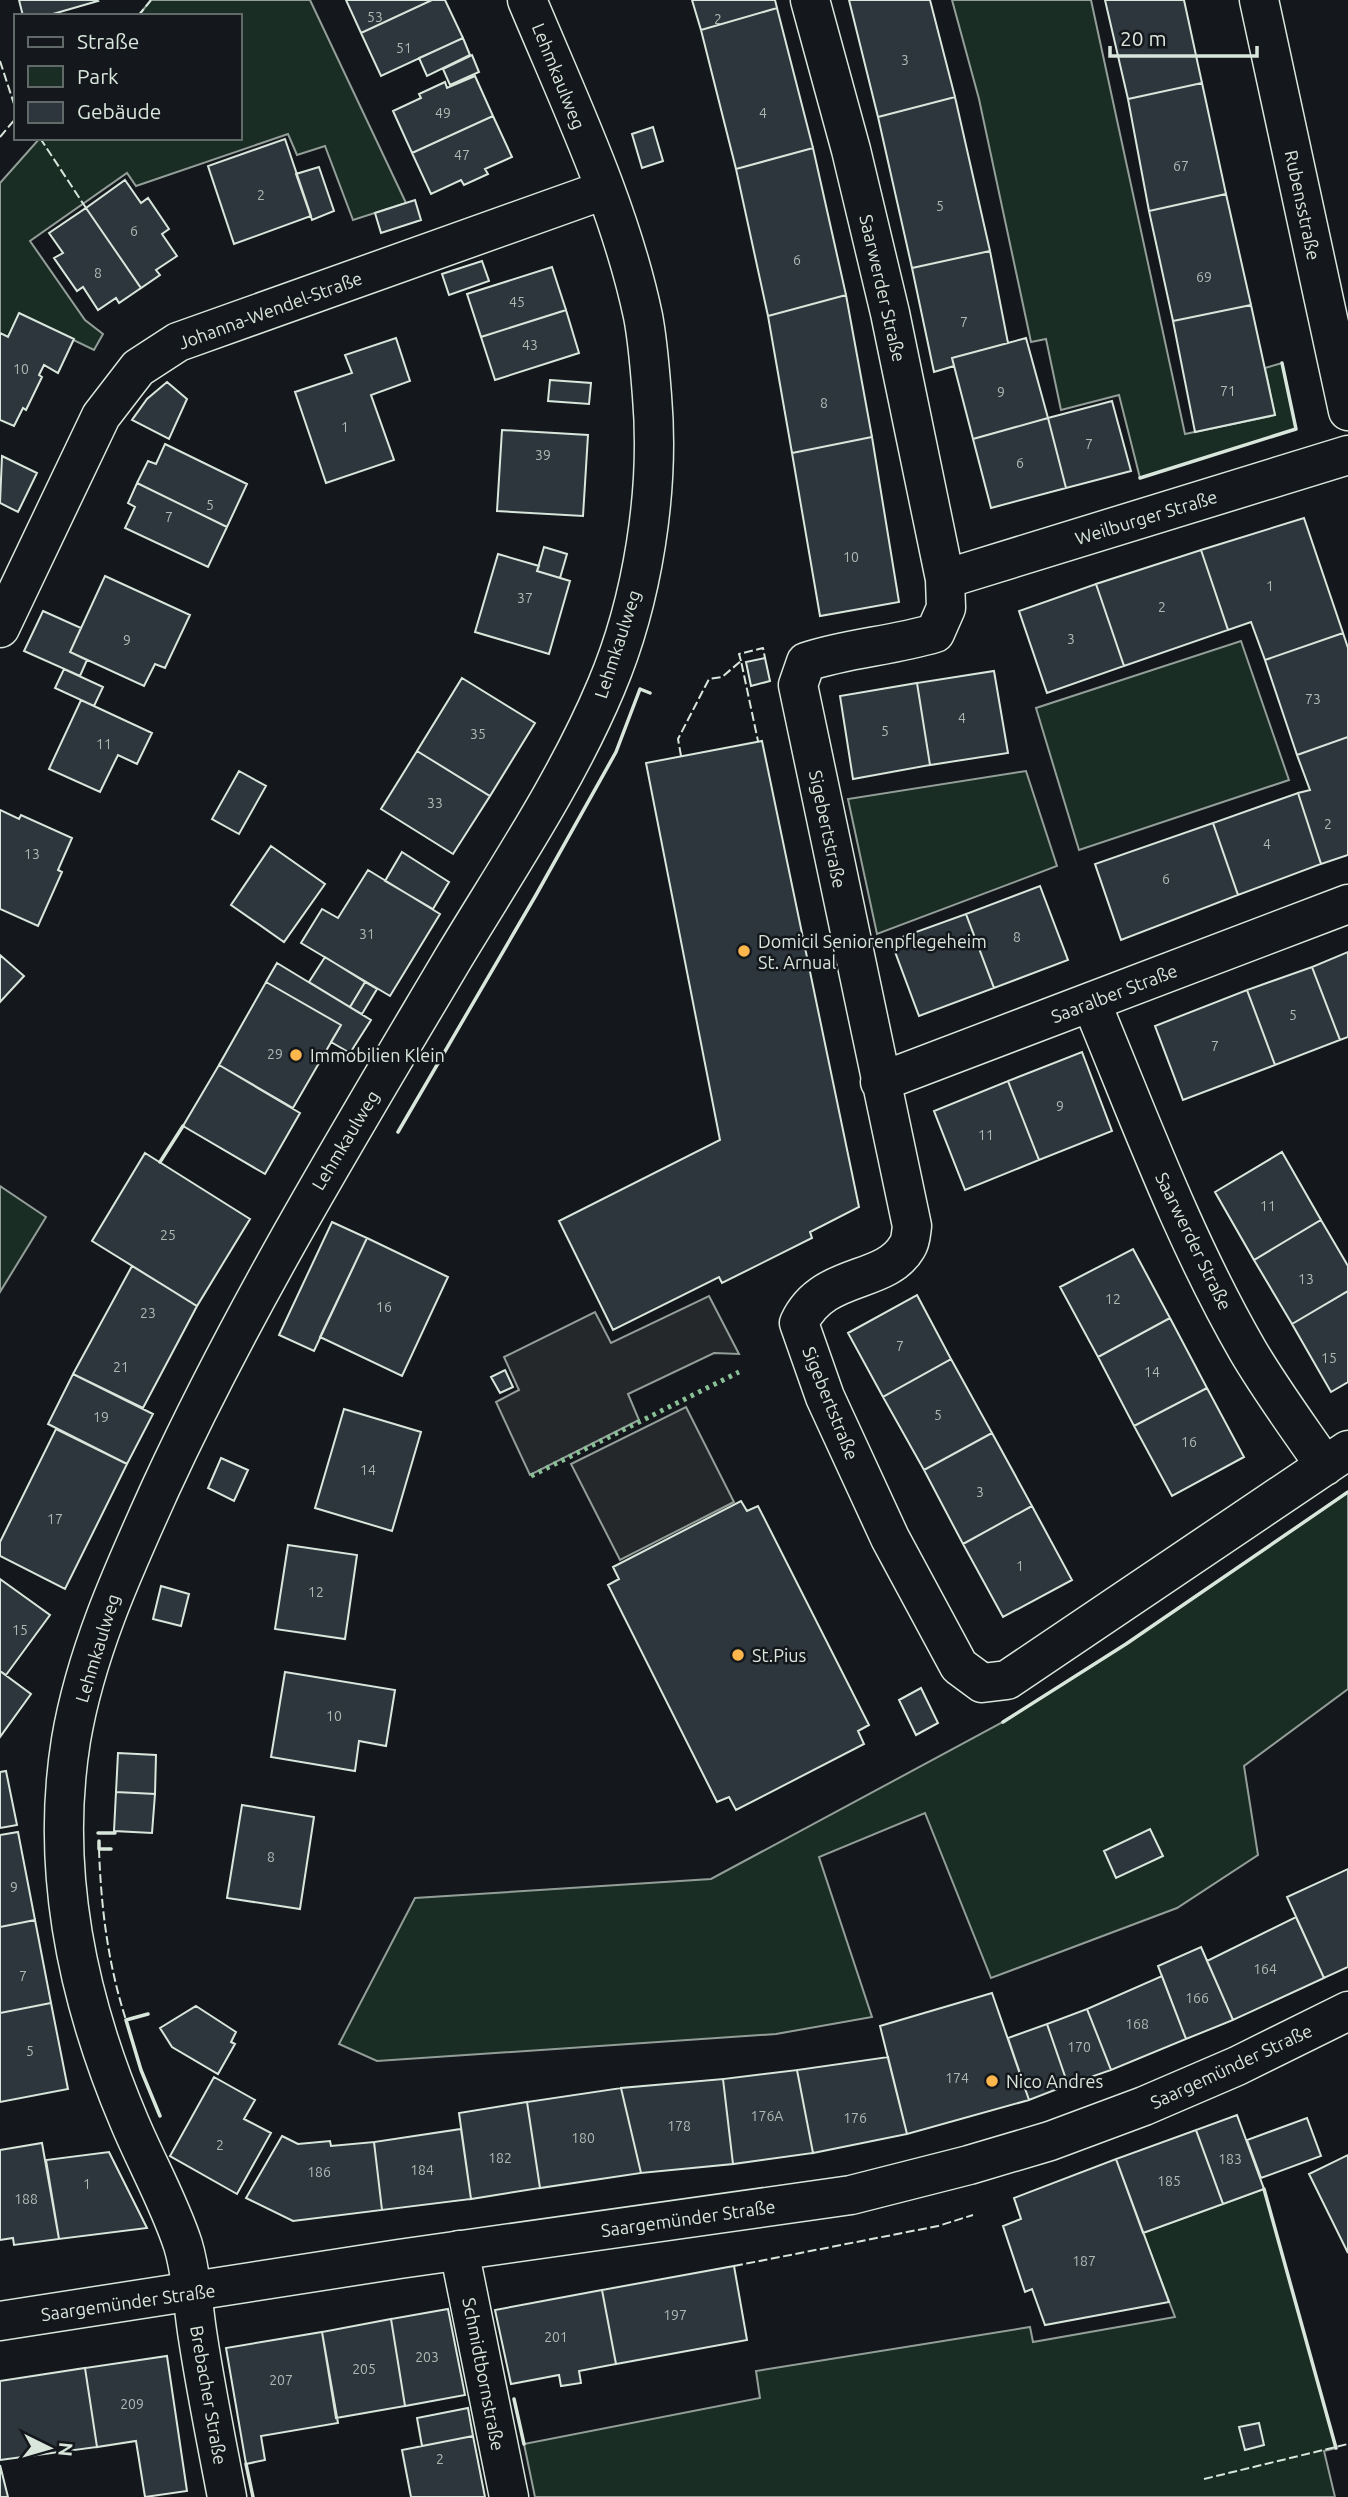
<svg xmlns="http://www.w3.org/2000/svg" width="1348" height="2497" viewBox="0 0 1348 2497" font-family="Ubuntu,sans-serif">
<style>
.green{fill:#1a2d24;stroke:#939e99;stroke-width:2}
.parking{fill:#24282b;stroke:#939e99;stroke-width:2}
.building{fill:#2c363c;stroke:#d8e6dc;stroke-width:2}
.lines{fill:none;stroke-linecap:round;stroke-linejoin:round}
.minor-casing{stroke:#d8e6dc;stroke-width:41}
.tertiary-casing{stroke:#d8e6dc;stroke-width:41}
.minor{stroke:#14181c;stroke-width:38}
.tertiary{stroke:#14181c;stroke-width:38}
.hedge{stroke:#8ac095;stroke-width:5;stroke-dasharray:3.5 5;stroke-linecap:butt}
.fence{stroke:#d8e6dc;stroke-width:2;stroke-dasharray:9 3.5;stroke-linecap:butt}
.wall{stroke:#d8e6dc;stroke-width:3.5}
.poi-dot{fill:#ffb74d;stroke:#14181c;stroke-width:2.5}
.labels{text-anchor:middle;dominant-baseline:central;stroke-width:5;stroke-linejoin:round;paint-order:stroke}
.number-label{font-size:14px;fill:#adbab4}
.street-label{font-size:18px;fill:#d8e6dc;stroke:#14181c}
.poi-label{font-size:18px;fill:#d8e6dc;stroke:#14181c;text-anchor:start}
</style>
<rect width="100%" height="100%" fill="#14181c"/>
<path class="green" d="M151,0H310L406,203L353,220L325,146L297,155L288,134L136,186L127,173L30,241L85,320L103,334L94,350L20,314L8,337L0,333V183L40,138H240V16H138Z
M952,0H1091L1185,434L1275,415L1265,368L1282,363L1296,429L1140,478L1119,395L1061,410L1046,339L1031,342L979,99Z
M1241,641L1289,780L1079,850L1036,708Z
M1026,771L1057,866L877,934L848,799Z
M0,1186L46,1217L0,1292Z
M1348,1492V1689L1244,1766L1258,1855L1177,1908L991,1978L925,1813L819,1857L872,2017L776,2034L377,2061L339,2044L415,1898L711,1879L1003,1722L1126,1644Z
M1264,2189L1336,2448L1324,2451L1335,2497H535L524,2444L760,2398L756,2371L1030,2327L1033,2342L1175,2317L1143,2233Z"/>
<path class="parking" d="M709,1296L739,1354L714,1353L628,1394L639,1420L530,1475L496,1402L519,1390L504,1357L595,1312L611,1343Z
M686,1407L734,1502L620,1560L571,1464Z"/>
<path class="building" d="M19,0H97L98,1L46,16H23Z
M346,0H432L361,33Z
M432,0H445L463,38L381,76L361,33Z
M692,0H775L777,8L701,30Z
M849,0H930L955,97L878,117Z
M1105,0H1184L1202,83L1128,99Z
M777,8L813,148L736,169L701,30Z
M463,38L470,55L427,76L419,58Z
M472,55L479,72L450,85L443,69Z
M475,76L493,116L412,153L393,111L421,98L419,94L445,82L447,88Z
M1202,83L1226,194L1149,211L1128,99Z
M955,97L990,251L912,268L878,117Z
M493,116L512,157L485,169L488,174L464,185L461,180L431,194L412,153Z
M653,127L663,161L642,168L632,134Z
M285,139L311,216L234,244L208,166Z
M813,148L846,295L768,316L736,169Z
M319,167L334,211L312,220L296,174Z
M125,180L141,203L148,198L169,229L162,234L177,256L156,270L160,275L141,288L86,208Z
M1226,194L1251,305L1173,321L1149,211Z
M415,200L421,220L381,233L375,213Z
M86,208L141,288L119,303L116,298L98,310L83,287L77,291L54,258L63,253L49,233Z
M990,251L1008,343L952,358L954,366L934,372L912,268Z
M482,261L489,281L449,295L442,274Z
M552,267L566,310L481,337L467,294Z
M846,295L872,437L792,453L768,316Z
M1251,305L1275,415L1195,432L1173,321Z
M566,310L579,353L495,380L481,337Z
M19,313L74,339L58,373L44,365L39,375L42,377L26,410L23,408L14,426L0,420V333L8,337Z
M396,338L410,381L371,395L394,460L326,483L295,392L352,373L345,355Z
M1026,338L1048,418L973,439L952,358Z
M550,380L591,383L589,404L548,401Z
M167,382L187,399L169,439L132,420L147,399Z
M1112,401L1131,471L1066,488L1048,418Z
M1048,418L1066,488L991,508L973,439Z
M502,430L588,435L583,516L497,511Z
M872,437L899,602L820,616L792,453Z
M165,444L247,484L227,527L137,483L148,461L156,464Z
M2,456L37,473L18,512L0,503Z
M137,483L227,527L208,567L125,528L135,507L128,503Z
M1304,518L1343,633L1265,660L1251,622L1228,630L1201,550Z
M544,547L567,554L560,578L537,571Z
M1201,550L1228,630L1124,666L1096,584Z
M498,554L539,566L537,571L570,581L549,654L475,632Z
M105,576L190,615L165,668L155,664L144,686L70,652Z
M1096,584L1124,666L1047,693L1019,611Z
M43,611L81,628L70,652L87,660L80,676L24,651Z
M1343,633L1348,648V737L1297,755L1265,660Z
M765,658L770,681L751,686L746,662Z
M64,669L103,687L94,706L55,688Z
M994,671L1008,753L930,765L917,683Z
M462,678L535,723L490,796L417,751Z
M917,683L930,765L853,779L840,696Z
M81,700L152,733L137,764L118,755L100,792L49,769Z
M1348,737V855L1321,864L1298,793L1310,790L1297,755Z
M762,741L859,1207L810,1232L812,1238L722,1283L719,1277L613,1330L559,1221L720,1140L646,763Z
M417,751L490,796L453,854L381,809Z
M239,771L266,786L239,834L212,819Z
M1298,793L1321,864L1238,895L1213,823Z
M0,810L19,819L21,815L72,838L58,870L62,872L38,926L0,909Z
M1213,823L1238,895L1121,940L1095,864Z
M271,846L325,884L284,942L231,905Z
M402,852L449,882L433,909L385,881Z
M368,870L440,914L390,996L301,943L322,909L338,918Z
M1040,886L1068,960L994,988L966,914Z
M966,914L994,988L919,1016L891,941Z
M1348,952V1037L1340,1040L1312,967Z
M0,955L24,976L0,1002Z
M325,957L365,982L350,1007L309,982Z
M277,963L371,1020L350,1053L331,1042L341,1025L266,982Z
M1312,967L1340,1040L1275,1065L1247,990Z
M266,982L341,1025L293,1108L219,1065Z
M365,982L377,989L362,1014L350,1007Z
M1247,990L1275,1065L1183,1100L1155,1026Z
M1082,1052L1112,1131L1039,1160L1008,1081Z
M219,1065L300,1113L265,1174L183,1126Z
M1008,1081L1039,1160L965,1190L934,1111Z
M1282,1152L1321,1220L1254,1260L1215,1192Z
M145,1153L250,1219L197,1306L92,1241Z
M1321,1220L1348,1266V1291L1292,1324L1254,1260Z
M332,1222L367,1238L314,1351L279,1335Z
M367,1238L448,1277L402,1376L320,1337Z
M1133,1249L1170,1318L1098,1357L1060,1287Z
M132,1266L197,1306L143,1408L73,1374Z
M1348,1291V1382L1331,1392L1292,1324Z
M917,1295L951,1359L883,1397L848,1333Z
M1170,1318L1207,1388L1134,1426L1098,1357Z
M951,1359L992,1433L924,1470L883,1397Z
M505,1370L513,1387L500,1393L491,1377Z
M73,1374L153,1414L127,1464L48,1424Z
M1207,1388L1244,1457L1172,1496L1134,1426Z
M344,1409L421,1432L392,1531L315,1508Z
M56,1429L127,1464L65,1589L0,1556V1542Z
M992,1433L1032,1506L963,1544L924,1470Z
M221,1458L248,1470L234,1501L208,1488Z
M741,1501L747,1511L758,1506L869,1725L858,1731L864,1744L736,1810L729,1797L717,1802L608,1585L619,1579L613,1567Z
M1032,1506L1072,1580L1003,1617L963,1544Z
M288,1545L357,1555L345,1639L275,1629Z
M0,1579L50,1615L6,1675L0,1671Z
M161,1586L189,1594L181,1626L153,1619Z
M0,1671L31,1694L0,1737Z
M285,1672L395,1690L386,1746L359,1741L355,1771L271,1757Z
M921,1688L938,1723L916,1735L899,1700Z
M118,1753L156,1755L155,1794L116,1792Z
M6,1771L17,1825L0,1828V1772Z
M116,1792L155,1794L152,1833L114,1831Z
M242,1805L314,1817L300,1909L227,1898Z
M1150,1829L1163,1856L1116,1878L1104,1851Z
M18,1832L35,1920L0,1927V1835Z
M1348,1869V1967L1324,1978L1287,1897Z
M1296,1917L1324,1978L1233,2020L1207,1961Z
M35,1920L51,2003L0,2013V1927Z
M1201,1947L1233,2020L1186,2039L1158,1966Z
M1162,1976L1186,2039L1111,2070L1087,2009Z
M992,1993L1029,2100L907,2134L880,2026Z
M51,2003L68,2089L0,2102V2013Z
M196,2006L236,2032L231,2042L235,2044L218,2074L172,2047L160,2028Z
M1087,2009L1111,2070L1068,2085L1047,2024Z
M1047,2024L1068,2085L1029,2100L1008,2038Z
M888,2057L907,2134L813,2153L797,2070Z
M797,2070L813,2153L733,2164L723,2079Z
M214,2077L255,2100L244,2119L271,2133L237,2194L170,2156Z
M723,2079L733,2164L641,2173L621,2088Z
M621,2088L641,2173L540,2188L527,2102Z
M527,2102L540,2188L471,2199L459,2113Z
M1237,2115L1264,2189L1223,2204L1196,2130Z
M1307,2118L1321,2156L1261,2178L1247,2140Z
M461,2129L471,2199L382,2210L374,2142Z
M1196,2130L1223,2204L1143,2233L1116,2159Z
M282,2136L298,2144L330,2141L331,2146L374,2142L382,2210L293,2221L246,2198Z
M42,2143L59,2239L14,2245L13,2238L0,2240V2150Z
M109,2152L147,2228L59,2239L46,2160Z
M1348,2155V2253L1309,2174Z
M1116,2159L1169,2302L1045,2325L1032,2289L1025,2292L1003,2226L1021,2219L1014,2198Z
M734,2266L747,2340L616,2364L602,2290Z
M602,2290L616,2364L579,2371L581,2383L561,2386L559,2375L511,2384L495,2310Z
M448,2309L465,2395L405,2406L391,2319Z
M391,2319L405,2406L336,2418L322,2332Z
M322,2332L338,2423L261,2436L265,2460L246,2464L226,2348Z
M167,2356L187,2491L145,2497L136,2441L97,2447L85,2368Z
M85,2368L97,2447L0,2460V2381Z
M468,2408L473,2436L422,2446L417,2418Z
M1259,2423L1264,2445L1245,2450L1239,2427Z
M473,2436L485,2497H411L402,2450Z
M0,2465L8,2497H0Z"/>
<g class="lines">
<g class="minor-casing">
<path id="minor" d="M810,0L851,150L890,313L945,579L946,608L935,633C892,646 848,648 806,662L798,685L912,1226C911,1233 911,1241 907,1247C885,1285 823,1271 799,1323L825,1397L890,1538L959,1666L982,1683L1007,1680L1348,1450
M1259,0L1348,411
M945,579L1348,455
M0,628L101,416L138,368L178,342L604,190
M1091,1002C1140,1120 1184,1240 1248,1351C1271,1390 1299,1428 1325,1466
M880,1082L1348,904
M459,2250L509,2497
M227,2497C217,2444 206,2391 198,2338C193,2308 192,2274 183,2245C169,2202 146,2162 129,2121C78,2001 50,1870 71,1740C86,1651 124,1569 161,1487C246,1303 351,1131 454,957C507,869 566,782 606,687C643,600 660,490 652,396C650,370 648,342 643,316C620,207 570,103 527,0"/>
</g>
<g class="tertiary-casing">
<path id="tertiary" d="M0,2321L399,2259L851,2195L969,2165L1050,2141L1144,2106L1237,2066L1348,2011"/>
</g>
<use href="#minor" class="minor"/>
<use href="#tertiary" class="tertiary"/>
<path class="hedge" d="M531,1476L739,1372"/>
<path class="fence" d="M138,16L151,0
M0,61L16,110
M0,137L16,118
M40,138L86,208
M741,661L739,654L763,648L765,658
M681,756L678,739L709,679L722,677L741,661L758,741
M99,1849C101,1908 108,1964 126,2020
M734,2266L938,2226L973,2215
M1204,2479L1348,2444"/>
<path class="wall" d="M1140,478L1296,429L1282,363
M398,1132L536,895L616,752L640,689L650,693
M160,1162L183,1126
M1003,1722L1126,1644L1348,1492
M98,1833H115
M99,1841V1849H111
M148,2014L126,2020L141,2070L160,2116
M1264,2189L1336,2448
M514,2399L524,2444
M246,2464L253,2497"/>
</g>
<g class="poi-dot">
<circle cx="744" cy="951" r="7"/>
<circle cx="296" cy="1055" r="7"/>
<circle cx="738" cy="1655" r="7"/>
<circle cx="992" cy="2081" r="7"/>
</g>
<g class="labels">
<g class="number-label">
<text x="375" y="17">53</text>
<text x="718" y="19">2</text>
<text x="404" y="48">51</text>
<text x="905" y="60">3</text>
<text x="443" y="113">49</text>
<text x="763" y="113">4</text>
<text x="462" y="155">47</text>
<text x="1181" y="166">67</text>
<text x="261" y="195">2</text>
<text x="940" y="206">5</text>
<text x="134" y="231">6</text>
<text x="797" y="260">6</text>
<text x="98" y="273">8</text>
<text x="1204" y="277">69</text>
<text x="517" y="302">45</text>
<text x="964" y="322">7</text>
<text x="530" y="345">43</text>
<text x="21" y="369">10</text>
<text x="1228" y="391">71</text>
<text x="1001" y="392">9</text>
<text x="824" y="403">8</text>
<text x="345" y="427">1</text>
<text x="1089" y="444">7</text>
<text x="543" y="455">39</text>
<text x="1020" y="463">6</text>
<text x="210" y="505">5</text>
<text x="169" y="517">7</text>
<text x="851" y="557">10</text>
<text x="1270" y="586">1</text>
<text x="525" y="598">37</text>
<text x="1162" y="607">2</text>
<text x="1071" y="639">3</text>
<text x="127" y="640">9</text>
<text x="1313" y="699">73</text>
<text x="962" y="718">4</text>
<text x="885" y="731">5</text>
<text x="478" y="734">35</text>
<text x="104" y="744">11</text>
<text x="435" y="803">33</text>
<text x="1328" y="824">2</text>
<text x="1267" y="844">4</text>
<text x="32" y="854">13</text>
<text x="1166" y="879">6</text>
<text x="367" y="934">31</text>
<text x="1017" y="937">8</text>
<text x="1293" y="1015">5</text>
<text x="1215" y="1046">7</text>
<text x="275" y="1054">29</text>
<text x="1060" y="1106">9</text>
<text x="986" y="1135">11</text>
<text x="1268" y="1206">11</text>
<text x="168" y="1235">25</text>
<text x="1306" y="1279">13</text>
<text x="1113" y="1299">12</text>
<text x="384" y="1307">16</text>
<text x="148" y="1313">23</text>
<text x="900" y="1346">7</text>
<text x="1329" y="1358">15</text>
<text x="121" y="1367">21</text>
<text x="1152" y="1372">14</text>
<text x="938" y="1415">5</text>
<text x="101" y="1417">19</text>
<text x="1189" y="1442">16</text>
<text x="368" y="1470">14</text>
<text x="980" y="1492">3</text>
<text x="55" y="1519">17</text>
<text x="1020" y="1566">1</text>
<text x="316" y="1592">12</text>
<text x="20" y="1630">15</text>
<text x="334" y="1716">10</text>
<text x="271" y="1857">8</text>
<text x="14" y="1887">9</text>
<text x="1265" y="1969">164</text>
<text x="23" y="1976">7</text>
<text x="1197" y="1998">166</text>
<text x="1137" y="2024">168</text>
<text x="1079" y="2047">170</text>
<text x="30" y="2051">5</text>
<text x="957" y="2078">174</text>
<text x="767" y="2116">176A</text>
<text x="855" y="2118">176</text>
<text x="679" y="2126">178</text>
<text x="583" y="2138">180</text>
<text x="220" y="2145">2</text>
<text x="500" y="2158">182</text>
<text x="1230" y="2159">183</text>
<text x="422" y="2170">184</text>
<text x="319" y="2172">186</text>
<text x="1169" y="2181">185</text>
<text x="87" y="2184">1</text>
<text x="26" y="2199">188</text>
<text x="1084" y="2261">187</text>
<text x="675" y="2315">197</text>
<text x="556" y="2337">201</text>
<text x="427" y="2357">203</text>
<text x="364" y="2369">205</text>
<text x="281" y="2380">207</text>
<text x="132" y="2404">209</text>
<text x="440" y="2459">2</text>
</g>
<g class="street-label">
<text transform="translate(559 76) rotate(68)">Lehmkaulweg</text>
<text transform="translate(1303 205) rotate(78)">Rubensstraße</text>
<text transform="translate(883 288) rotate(77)">Saarwerder Straße</text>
<text transform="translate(270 310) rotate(-20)">Johanna-Wendel-Straße</text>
<text transform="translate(1146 517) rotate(-17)">Weilburger Straße</text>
<text transform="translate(617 644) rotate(-72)">Lehmkaulweg</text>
<text transform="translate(828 829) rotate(78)">Sigebertstraße</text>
<text transform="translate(1114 993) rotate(-21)">Saaralber Straße</text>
<text transform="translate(345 1140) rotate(-59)">Lehmkaulweg</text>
<text transform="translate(1194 1241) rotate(64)">Saarwerder Straße</text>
<text transform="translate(831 1403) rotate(68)">Sigebertstraße</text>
<text transform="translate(97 1648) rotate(-73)">Lehmkaulweg</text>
<text transform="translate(1231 2066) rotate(-25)">Saargemünder Straße</text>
<text transform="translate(688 2218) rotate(-8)">Saargemünder Straße</text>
<text transform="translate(128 2302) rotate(-8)">Saargemünder Straße</text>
<text transform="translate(484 2374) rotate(79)">Schmidtbornstraße</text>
<text transform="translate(209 2395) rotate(80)">Brebacher Straße</text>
</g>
<g class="poi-label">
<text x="758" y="941">Domicil Seniorenpflegeheim<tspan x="758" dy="21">St. Arnual</tspan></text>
<text x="310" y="1055">Immobilien Klein</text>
<text x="752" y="1655">St.Pius</text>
<text x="1006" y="2081">Nico Andres</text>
</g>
</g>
<rect x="14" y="14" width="228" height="126" fill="#14181c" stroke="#626a69" stroke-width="2"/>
<rect x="28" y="37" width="35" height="10" fill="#14181c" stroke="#626a69" stroke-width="2"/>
<text x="77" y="49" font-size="21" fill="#d8e6dc">Straße</text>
<rect x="28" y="66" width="35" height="21" fill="#1a2d24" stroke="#626a69" stroke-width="2"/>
<text x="77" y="84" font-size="21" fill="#d8e6dc">Park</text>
<rect x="28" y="102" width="35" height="21" fill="#2c363c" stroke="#626a69" stroke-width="2"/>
<text x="77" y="119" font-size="21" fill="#d8e6dc">Gebäude</text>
<g transform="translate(49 2448) rotate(95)" stroke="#14181c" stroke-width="5" paint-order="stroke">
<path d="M0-5L12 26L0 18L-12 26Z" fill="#d8e6dc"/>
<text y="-10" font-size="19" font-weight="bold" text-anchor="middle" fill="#d8e6dc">N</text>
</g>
<path d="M1110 46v10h147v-10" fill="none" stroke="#d8e6dc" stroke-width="3.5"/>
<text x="1120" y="46" font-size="21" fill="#d8e6dc" stroke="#14181c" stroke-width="5" paint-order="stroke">20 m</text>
</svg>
